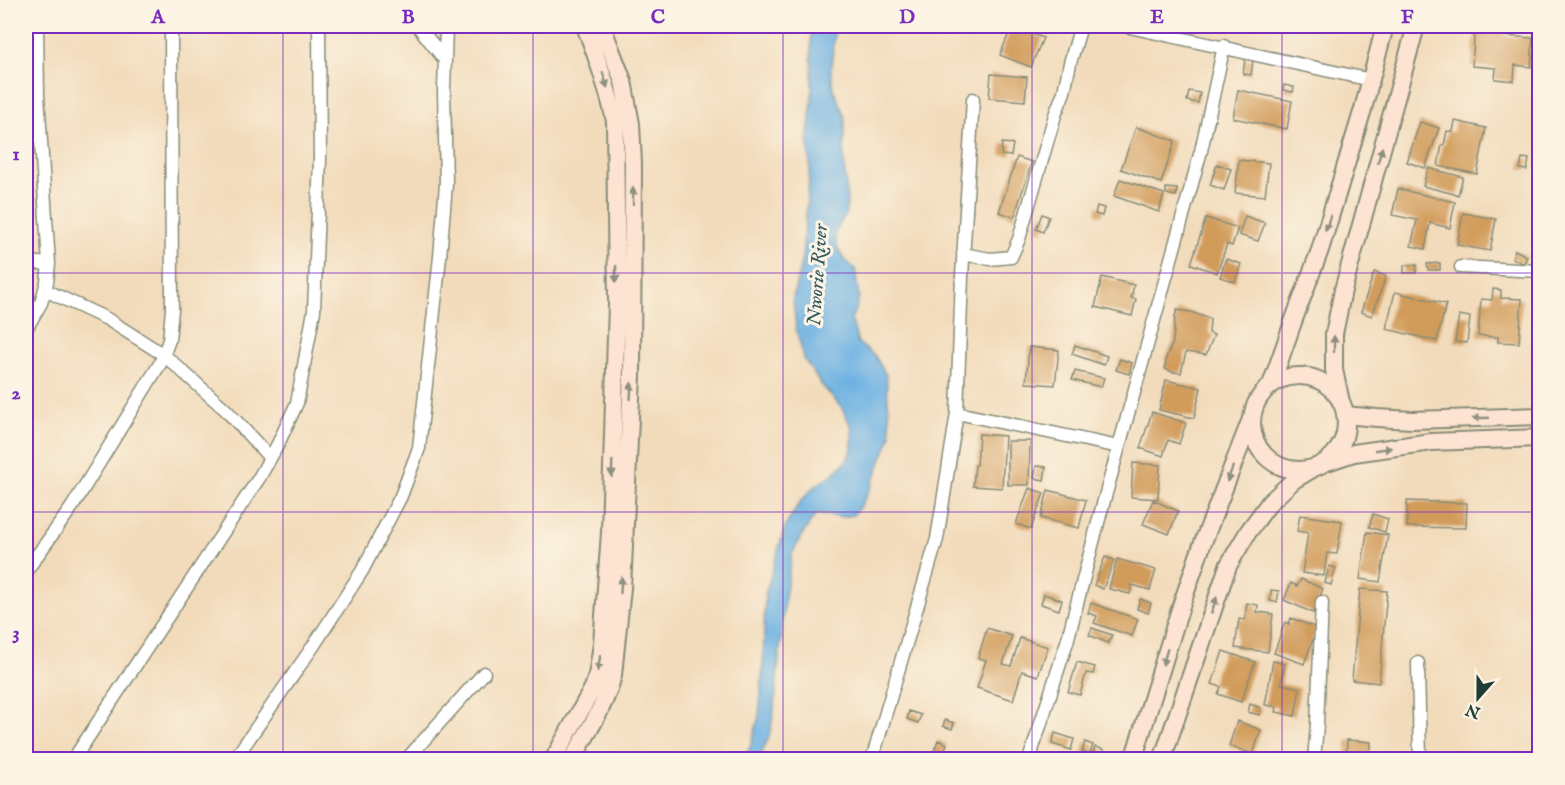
<svg xmlns="http://www.w3.org/2000/svg" width="1565" height="785" viewBox="0 0 1565 785" font-family="'IM FELL English',serif">
<style>
.water{fill:#6db1e2;stroke:#46778b;stroke-width:1.5}
.building{fill:#d19b5a}
.lines{fill:none;stroke-linecap:round;stroke-linejoin:round}
.street-casing{stroke:#888c78;stroke-width:15}
.secondary-casing{stroke:#888c78;stroke-width:20}
.street{stroke:#fff;stroke-width:12}
.secondary{stroke:#fde3d1;stroke-width:16}
.oneway{fill:#8e9082}
.grid{fill:none;stroke:#7b2cbf;stroke-width:1.5;stroke-opacity:0.55}
.labels{text-anchor:middle;dominant-baseline:central;stroke-width:6;stroke-linejoin:round;paint-order:stroke}
.water-label{font-size:20px;font-style:italic;fill:#325a60;stroke:#fcf5e5}
.neatline{fill:none;stroke:#7b2cbf;stroke-width:2}
.grid-label{font-size:20px;text-anchor:middle;font-weight:bold;fill:#7b2cbf}
</style>
<rect width="100%" height="100%" fill="#fcf5e5"/>
<filter id="ink" filterUnits="userSpaceOnUse"><feTurbulence type="fractalNoise" baseFrequency=".0167" numOctaves="2"/><feDisplacementMap in="SourceGraphic" scale="12" xChannelSelector="R" yChannelSelector="G"/><feConvolveMatrix kernelMatrix="1 2 1 2 8 2 1 2 1" color-interpolation-filters="sRGB"/></filter>
<filter id="wash" filterUnits="userSpaceOnUse"><feTurbulence type="fractalNoise" baseFrequency=".008" numOctaves="4" result="noise"/><feDisplacementMap in="SourceGraphic" scale="24" xChannelSelector="R" yChannelSelector="G"/><feGaussianBlur stdDeviation="1.35" result="paint"/><feColorMatrix in="noise" values="0 0 0 0 0 0 0 0 0 0 0 0 0 0 0 0 0 1.4 0 .05"/><feComposite in="paint" operator="in"/></filter>
<g filter="url(#wash)">
<rect width="100%" height="100%" fill="#f2dbbb"/>
<path class="water" d="M811,26H835L831,70L833,88L845,117L844,157L847,203L845,215L835,233L837,247L843,258L855,269L859,297L856,309L851,318L858,343L875,356L886,375L891,436L871,487L861,505L853,515L841,517L816,514L804,532L792,554L785,597L774,711L769,737L759,759H744L751,745L759,716L763,668L765,595L785,527L800,502L814,487L833,474L846,462L852,449V428L842,408L820,383L804,359L796,328L793,298L802,258L810,167L808,134L812,100Z"/>
<g id="blocks">
<path class="building" d="M1012,26L1043,38L1031,67L1000,55Z
M1475,26H1505L1504,36L1533,38L1531,67L1515,65L1514,81L1495,79L1496,68L1472,66Z
M1514,26H1540V30L1514,27Z
M1245,59L1253,60L1251,75L1243,74Z
M991,74L1027,77L1025,101L989,98Z
M1284,85L1294,87L1293,92L1283,90Z
M1238,90L1292,101L1287,129L1233,118Z
M1189,91L1200,93L1198,103L1187,101Z
M1455,121L1486,128L1477,174L1438,166L1442,145H1444L1447,131L1453,132Z
M1420,122L1439,128L1425,168L1407,162Z
M1136,127L1175,141L1161,183L1121,169Z
M1002,143L1013,144L1011,156L1001,155Z
M1017,157L1032,162L1014,217L999,212Z
M1522,158L1529,159L1527,170L1520,169Z
M1239,160L1269,163L1265,196L1235,193Z
M1217,164L1231,169L1224,190L1210,185Z
M1428,168L1463,177L1458,195L1423,186Z
M1120,179L1164,194L1159,212L1114,196Z
M1166,188L1177,189L1176,196L1166,194Z
M1398,189L1455,202L1450,228L1430,223L1425,249L1411,246L1417,220L1392,215Z
M1097,206L1104,208L1102,216L1095,214Z
M1463,213L1496,219L1490,251L1457,245Z
M1042,214L1049,217L1043,232L1036,229Z
M1245,216L1265,223L1258,241L1239,235Z
M1206,218L1238,228L1232,246L1227,244L1217,273L1191,264Z
M1515,250L1527,256L1524,264L1512,258Z
M1226,259L1241,264L1235,282L1220,277Z
M1440,263V270H1428L1427,264Z
M1404,265H1417L1416,273H1404Z
M1374,272L1386,276L1372,316L1361,312Z
M1102,277L1134,285L1131,298L1136,299L1132,316L1095,307Z
M1493,289L1501,290V298L1522,299L1519,343L1498,342V337L1478,336L1481,299L1492,300Z
M1395,292L1446,304L1437,341L1386,329Z
M1177,310L1191,312L1210,319L1209,333L1214,335L1206,355L1186,352L1181,373L1173,372L1165,369L1166,358L1173,342L1175,316Z
M1459,315L1470,317L1467,343L1455,342Z
M1075,345L1107,356L1104,365L1072,354Z
M1029,347L1059,350L1055,385L1026,383Z
M1120,359L1132,363L1129,374L1116,370Z
M1075,371L1104,378L1101,387L1072,380Z
M1166,380L1201,388L1194,418L1159,410Z
M1152,412L1186,423L1179,444L1168,440L1163,456L1140,448Z
M979,434L1005,436L1002,488L973,486L975,465H977Z
M1008,441H1030L1029,485H1008Z
M1133,463L1160,465L1158,499L1131,497Z
M1036,466L1046,467L1044,480L1034,478Z
M1029,488L1044,493L1031,529L1016,524Z
M1048,490L1086,500L1079,528L1041,518Z
M1153,500L1178,511L1169,534L1143,524Z
M1407,501L1467,503L1466,528L1407,527Z
M1373,514L1388,519L1385,532L1369,527Z
M1300,515L1342,521L1337,554L1327,553L1324,576L1302,573L1308,533L1297,531Z
M1367,532L1388,535L1380,582L1360,579Z
M1105,557L1114,560L1103,589L1094,585Z
M1117,559L1156,570L1150,590L1132,585L1130,594L1109,589Z
M1329,566L1336,568L1331,585L1325,583Z
M1301,579L1323,589L1313,613L1284,600L1291,583L1297,586Z
M1360,589L1387,591L1379,683L1352,680Z
M1271,590L1279,591L1277,602L1270,601Z
M1044,594L1062,600L1059,610L1041,604Z
M1140,599L1151,603L1148,613L1137,609Z
M1091,603L1138,619L1132,636L1094,623L1097,616L1088,613Z
M1247,603L1258,605L1257,612L1273,614L1268,652L1235,648L1239,619L1245,620Z
M1291,618L1317,628L1304,664L1274,653L1285,622L1289,624Z
M987,628L1012,636L1003,664L1011,666L1020,638L1048,647L1038,676L1022,671L1013,700L977,688L986,660L978,658Z
M1092,628L1112,635L1108,643L1089,635Z
M1223,651L1255,662L1241,702L1218,694L1221,687L1212,684Z
M1273,661L1285,664L1281,684L1300,688L1295,716L1276,712L1277,707L1265,705Z
M1077,662L1095,667L1093,674L1086,673L1080,695L1068,692Z
M1250,704L1261,708L1259,715L1248,712Z
M909,711L921,715L918,723L907,719Z
M945,720L954,723L952,729L943,726Z
M1237,721L1261,730L1253,754L1229,746Z
M1055,733L1074,739L1071,750L1052,744Z
M938,740L947,744L941,760H931Z
M1347,740L1371,742L1370,760H1346Z
M1085,742L1093,745L1090,754L1082,752Z
M1095,747L1104,750L1100,760H1091Z"/>
</g>
</g>
<g filter="url(#ink)">
<use href="#blocks" fill-opacity="0" stroke="#888c78" stroke-width="1.5"/>
<g class="lines">
<g class="street-casing">
<path id="street" d="M418,26L445,60
M1125,26L1371,80
M963,254L990,259L1011,257L1019,239L1055,115L1064,92L1070,63L1081,26
M26,262L49,264
M1461,267L1540,271
M45,290L107,319L164,355L225,409L270,458
M26,329L41,303L47,282L49,264L38,95L37,26
M957,413L962,276L973,99
M26,571L72,507L161,362L169,340L172,309L171,26
M1418,663L1420,760
M73,760L259,478L278,444L297,403L314,311L320,159L319,26
M234,760L314,645L362,571L401,496L419,448L440,257L446,184L444,90L446,26
M406,760L484,673
M872,760L937,539L957,413L1119,447
M1029,760L1067,642L1100,515L1201,151L1224,46
M1314,760L1317,725L1322,602"/>
</g>
<g class="secondary-casing">
<path id="secondary" d="M1252 423a47 47 0 1 1 94 0a47 47 0 1 1-94 0Z
M1271,385L1293,322L1320,250L1363,109L1385,26
M1341,402L1334,370V334L1343,290L1416,26
M1345,415L1377,418L1412,420L1540,416
M1327,462L1354,453L1431,442L1540,438
M553,760L593,688L597,676L602,644L610,532L617,304L615,121C608,88 597,57 585,26
M572,760C587,733 606,705 613,675L622,588L632,376L633,164L631,124L623,81L602,26
M1133,760L1181,606L1202,545L1251,419
M1162,760L1228,566L1248,532L1270,502L1294,480L1314,468"/>
</g>
<use href="#street" class="street"/>
<use href="#secondary" class="secondary"/>
</g>
<defs><path id="oneway-solid" d="M-6-.8H1V-3.2L6.5 0L1 3.2V.8H-6Z" transform="scale(1.5)"/></defs>
<g class="oneway">
<use href="#oneway-solid" transform="translate(605 80) rotate(73)"/>
<use href="#oneway-solid" transform="translate(1380 155) rotate(-74)"/>
<use href="#oneway-solid" transform="translate(633 196) rotate(-90)"/>
<use href="#oneway-solid" transform="translate(1328 223) rotate(107)"/>
<use href="#oneway-solid" transform="translate(616 274) rotate(90)"/>
<use href="#oneway-solid" transform="translate(1334 344) rotate(-90)"/>
<use href="#oneway-solid" transform="translate(631 391) rotate(-87)"/>
<use href="#oneway-solid" transform="translate(1481 418) rotate(178)"/>
<use href="#oneway-solid" transform="translate(1383 449) rotate(-8)"/>
<use href="#oneway-solid" transform="translate(612 469) rotate(92)"/>
<use href="#oneway-solid" transform="translate(1230 474) rotate(111)"/>
<use href="#oneway-solid" transform="translate(621 585) rotate(-86)"/>
<use href="#oneway-solid" transform="translate(1214 605) rotate(-71)"/>
<use href="#oneway-solid" transform="translate(1165 657) rotate(107)"/>
<use href="#oneway-solid" transform="translate(599 663) rotate(100)"/>
</g>
</g>
<path class="grid" d="M283,26V760M533,26V760M783,26V760M1032,26V760M1282,26V760M26,273H1540M26,512H1540"/>
<g class="labels">
<g class="water-label">
<text transform="translate(818 275) rotate(-86)">Nworie River</text>
</g>
</g>
<rect width="1565" height="785" fill="none" stroke="#fcf5e5" stroke-width="66"/>
<g transform="translate(1478 698) rotate(201)" stroke="#fcf5e5" stroke-width="4.5" paint-order="stroke">
<path d="M0-4.5L10 22L0 15L-10 22Z" fill="#1f3d34"/>
<text y="-9" font-size="16" font-weight="bold" text-anchor="middle" fill="#1f3d34">N</text>
</g>
<rect x="33" y="33" width="1499" height="719" class="neatline"/>
<g class="grid-label">
<text x="158" y="23">A</text>
<text x="408" y="23">B</text>
<text x="658" y="23">C</text>
<text x="907" y="23">D</text>
<text x="1157" y="23">E</text>
<text x="1407" y="23">F</text>
<text x="16" y="160">1</text>
<text x="16" y="399">2</text>
<text x="16" y="639">3</text>
</g>
</svg>
